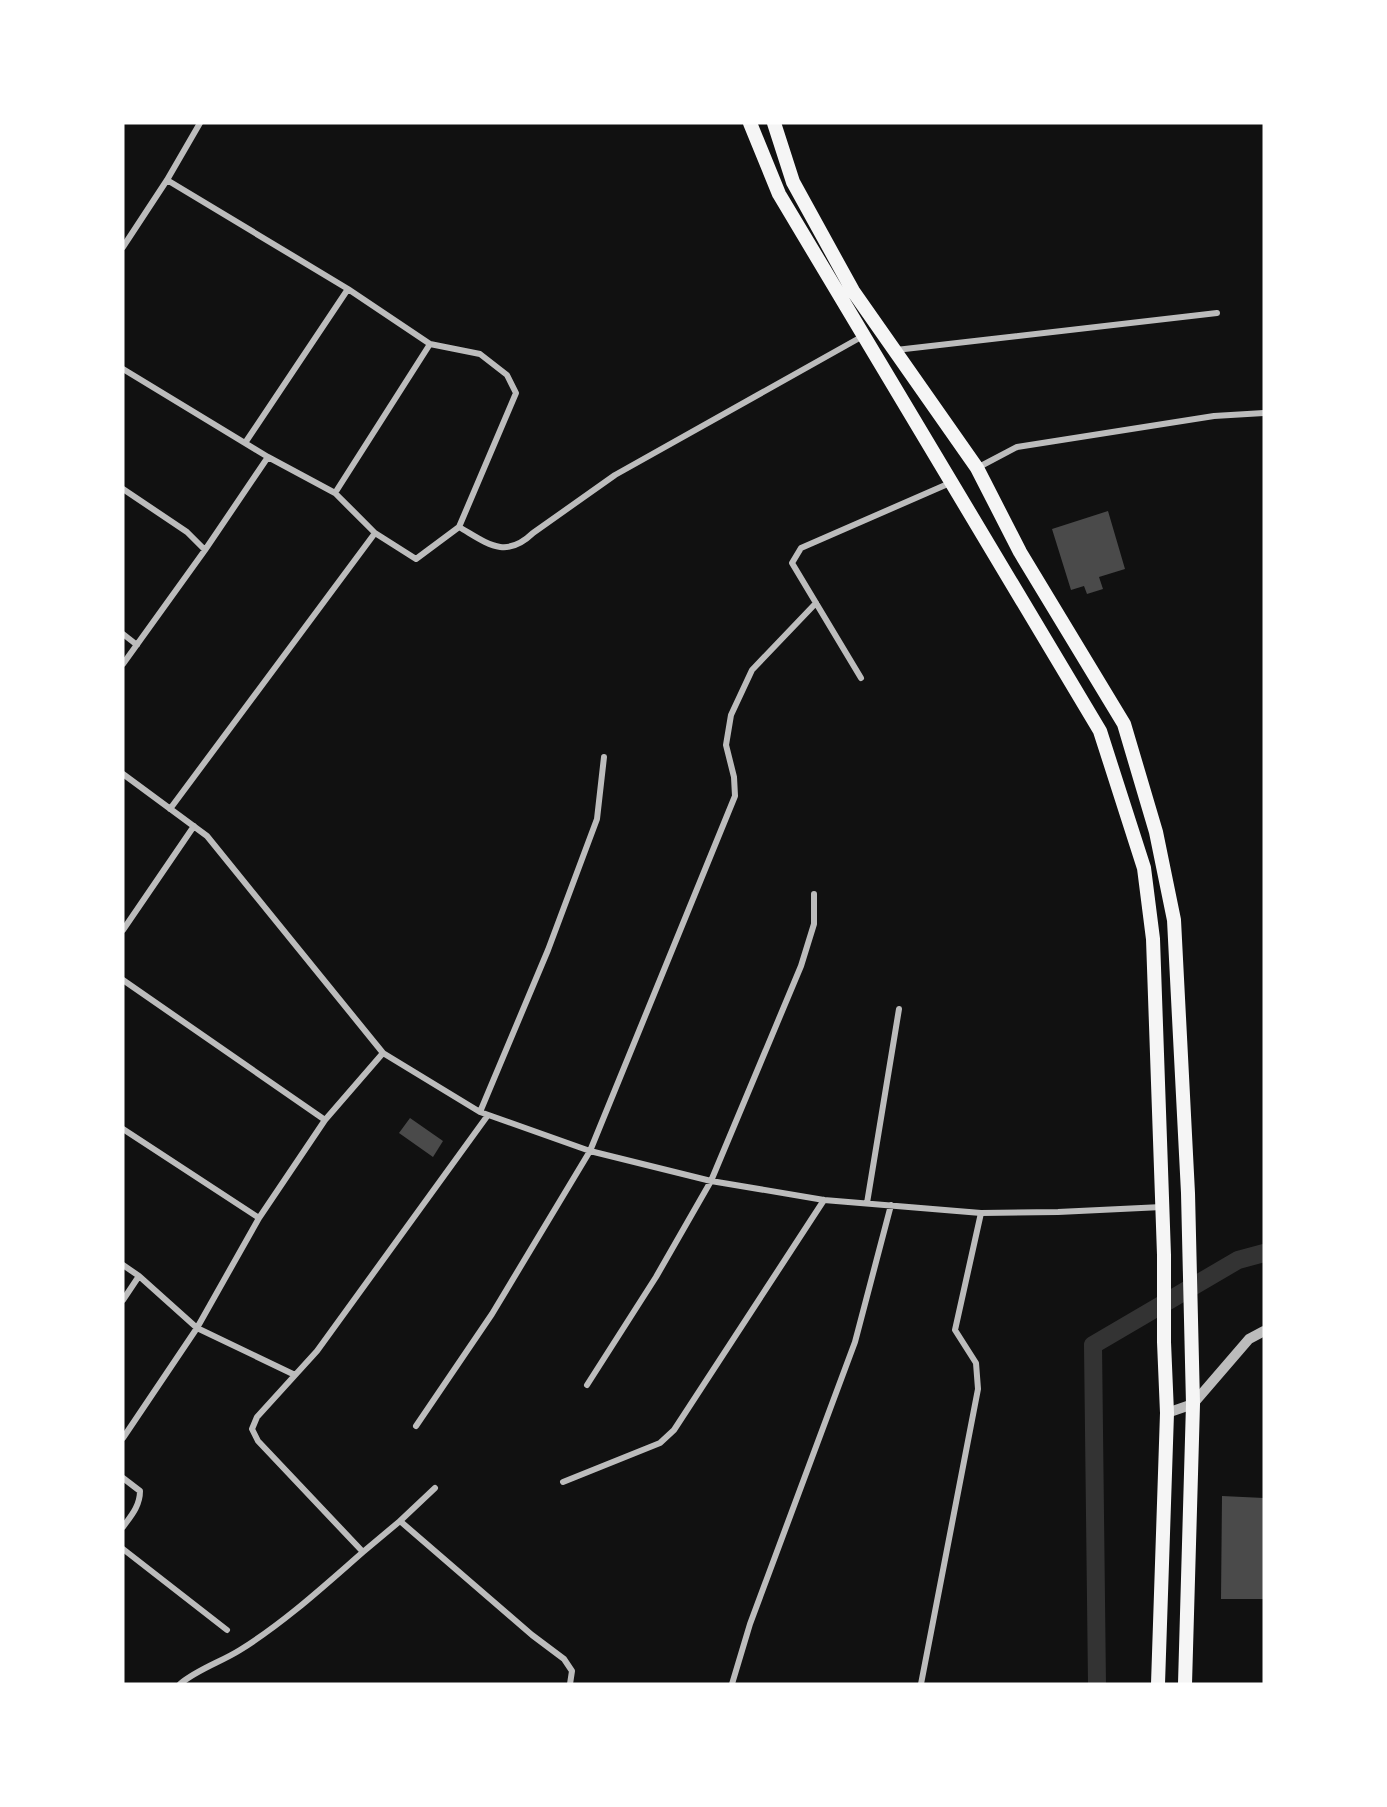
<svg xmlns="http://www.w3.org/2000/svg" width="1387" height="1807" viewBox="0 0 1387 1807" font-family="'Noto Serif',serif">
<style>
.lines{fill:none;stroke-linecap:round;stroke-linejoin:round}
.canal{stroke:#333;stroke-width:18}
.building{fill:#4a4a4a}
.minor{stroke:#bcbcbc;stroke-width:6}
.tertiary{stroke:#bcbcbc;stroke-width:10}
.primary{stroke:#f5f5f5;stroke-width:14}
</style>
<rect width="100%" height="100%" fill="#111"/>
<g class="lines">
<path class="canal" d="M1097,1684L1093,1345L1238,1260L1264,1253"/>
</g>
<path class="building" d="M1108,511L1125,569L1099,577L1103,589L1087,594L1084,586L1071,590L1052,529Z
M410,1118L443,1141L433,1157L399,1133Z
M1222,1496L1264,1498V1599H1221Z"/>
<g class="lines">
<path class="minor" d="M167,180L348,289L430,344L480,354L507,375L516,393L459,527
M123,247L167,180L200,123
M896,350L1217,313
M123,369L268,457L335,493L375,533
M245,443L348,289
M977,468L1017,447L1214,416L1264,413
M123,489L187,532L205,550
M335,493L430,344
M123,634L137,645
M123,664L205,550L268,457
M861,678L792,563L801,548L950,483
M123,774L207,836L383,1053L480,1112L590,1151L711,1181L824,1200L981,1213L1058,1212L1162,1207
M170,809L375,533L416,559L459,527C487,543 505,560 533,533L615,475L863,336
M123,930L194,826
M123,980L325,1120
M480,1112L548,950L597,819L604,757
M123,1129L259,1218
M867,1203L899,1009
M123,1265L139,1276L197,1328L295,1375
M123,1300L139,1276
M587,1385L656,1277L711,1181L801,966L814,924V894
M416,1426L492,1314L590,1151L735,796L734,777L726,745L731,715L752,670L816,603
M123,1438L197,1328L259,1218L325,1120L383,1053
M123,1478L140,1491C140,1506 131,1516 123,1527
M563,1482L660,1443L674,1430L824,1200
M400,1521L435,1488
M123,1549L227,1630
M363,1552L400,1521L532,1635L564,1659L572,1671L570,1684
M180,1684C198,1669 221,1662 240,1650C285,1622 324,1586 363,1552L258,1441L252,1429L257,1417L317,1351L488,1115
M732,1684L750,1624L855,1342L891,1205
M921,1684L978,1389L976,1363L955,1330L981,1213"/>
<path class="tertiary" d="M1167,1413L1193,1404L1249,1339L1264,1331"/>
<path class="primary" d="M750,123L779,194L1100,731L1144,868L1153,939L1164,1255V1342L1167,1413L1158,1684
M774,123L793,182L853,291L977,468L1020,552L1124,724L1156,832L1174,920L1188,1193L1193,1404L1185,1684"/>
</g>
<rect width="1387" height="1807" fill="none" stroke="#ffffff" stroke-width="249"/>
</svg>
